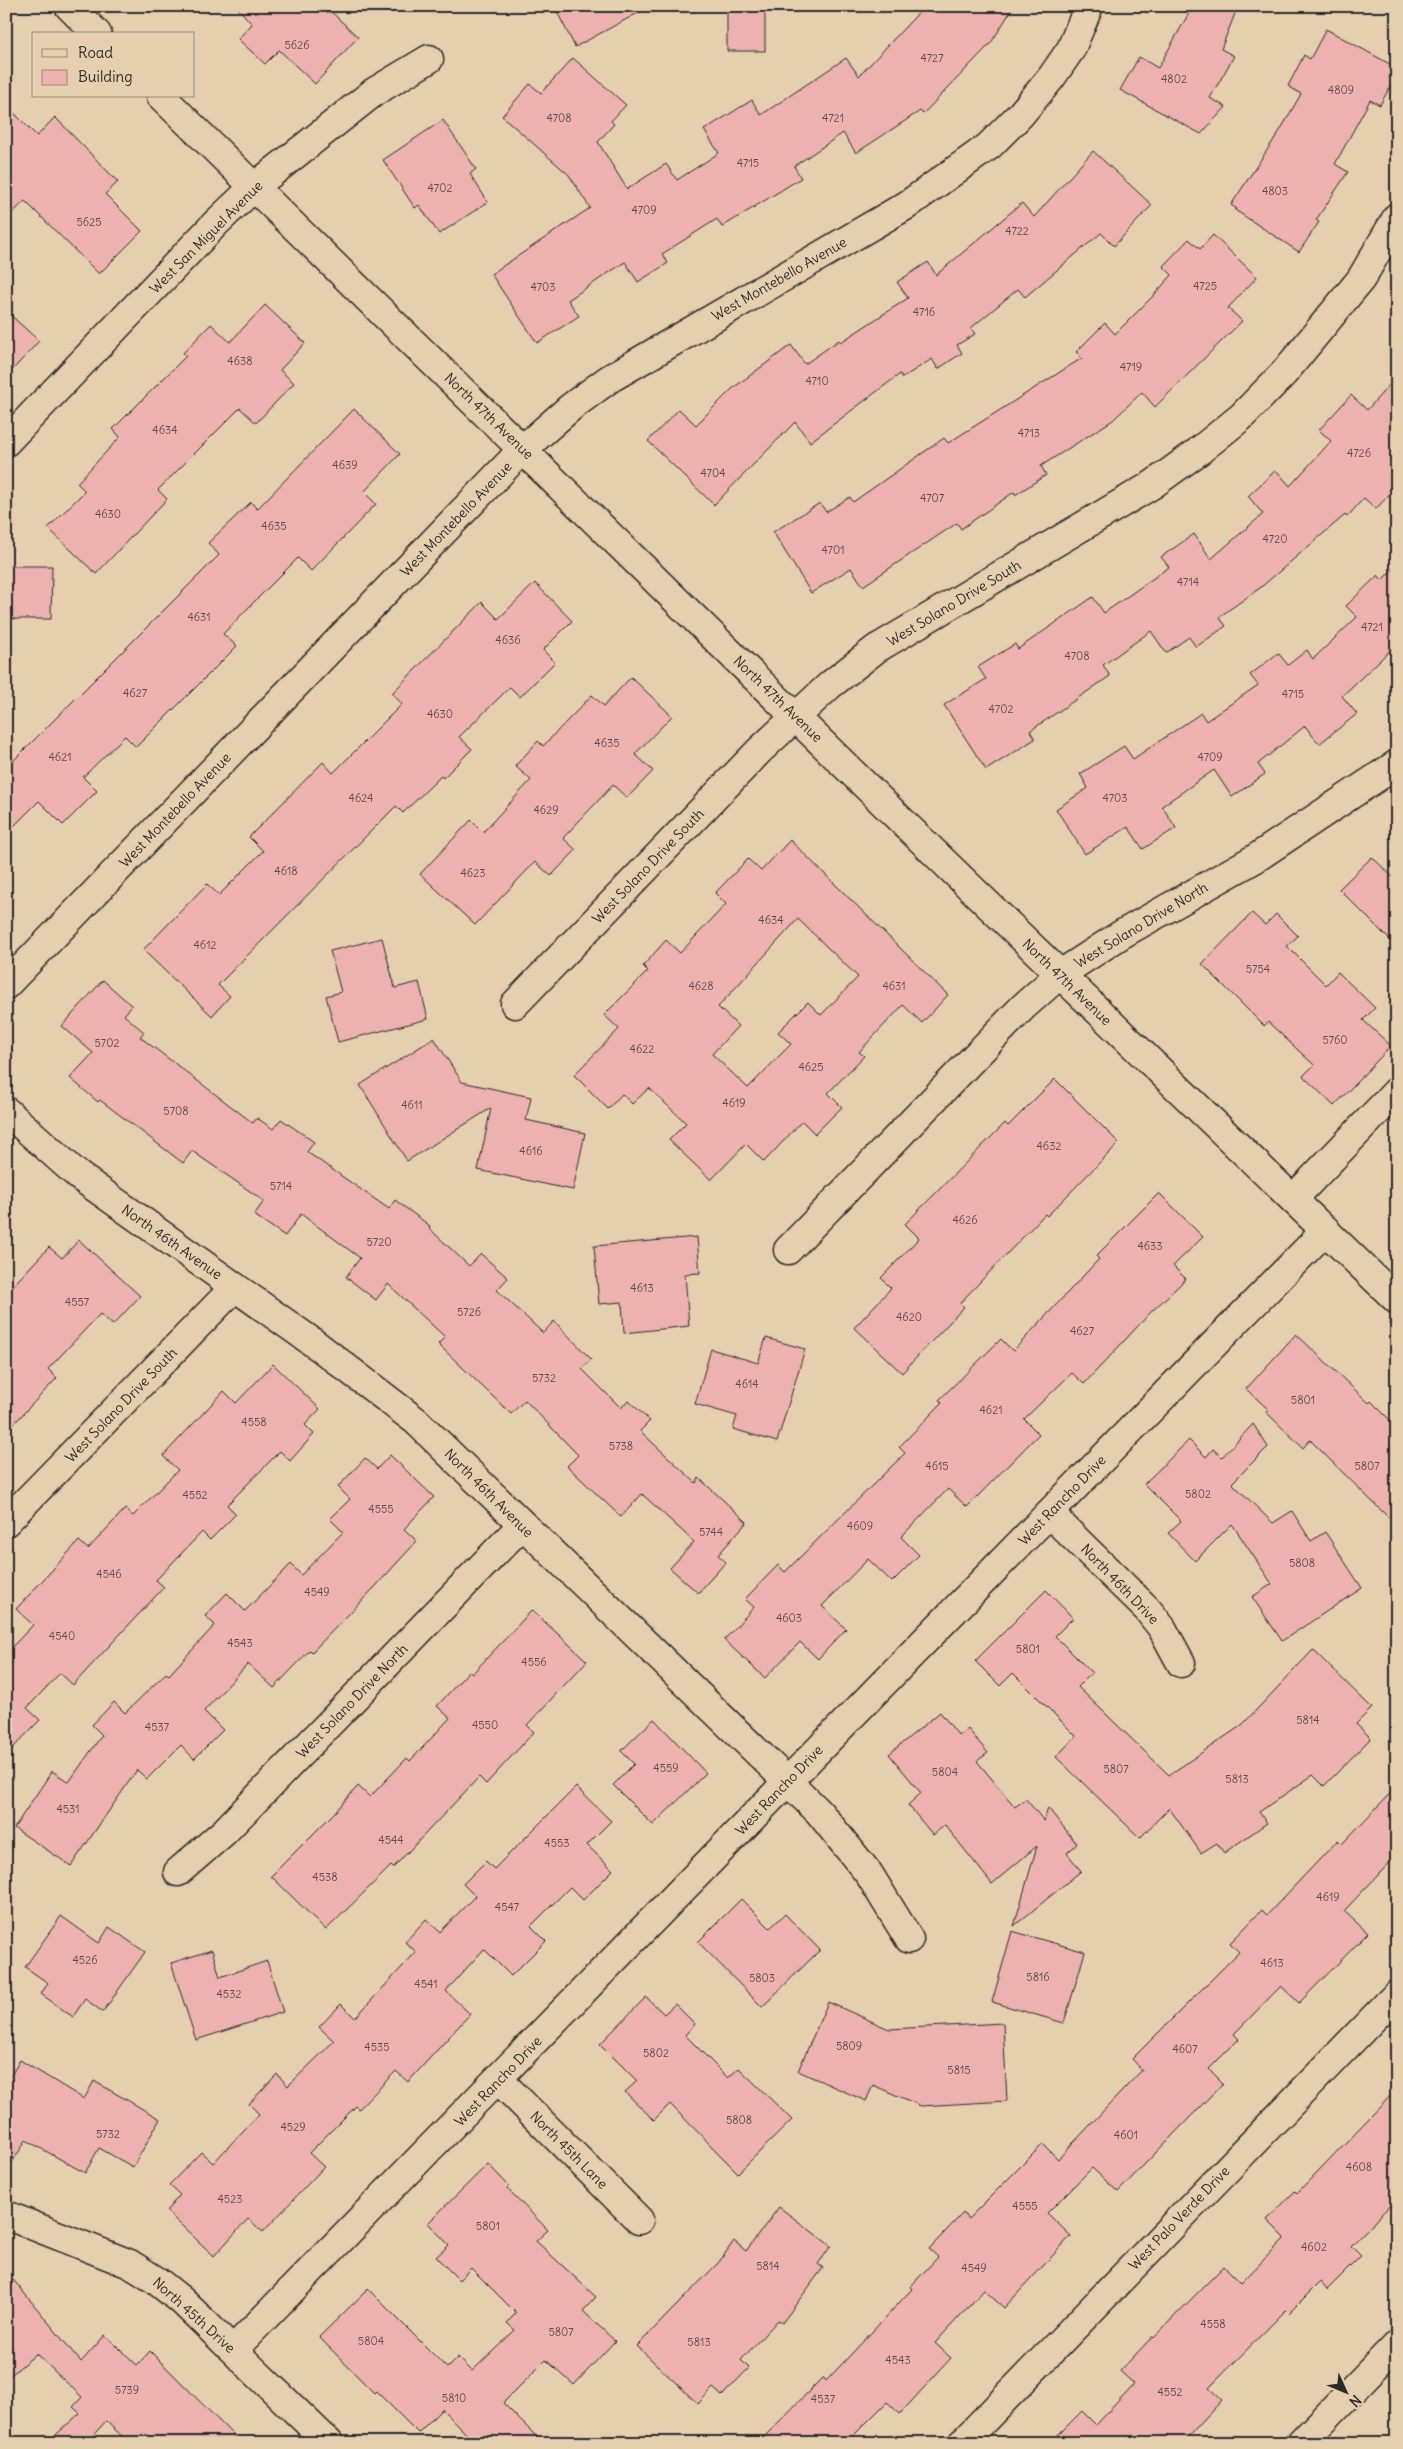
<svg xmlns="http://www.w3.org/2000/svg" width="1403" height="2449" viewBox="0 0 1403 2449" font-family="Delius,sans-serif">
<style>
.building{fill:#edb1b0;stroke:#2b2b2b;fill-rule:evenodd}
.lines{fill:none;stroke-linecap:round;stroke-linejoin:round}
.minor-casing{stroke:#2b2b2b;stroke-width:31}
.tertiary-casing{stroke:#2b2b2b;stroke-width:31}
.secondary-casing{stroke:#2b2b2b;stroke-width:31}
.minor{stroke:#e5cfae;stroke-width:28}
.tertiary{stroke:#e5cfae;stroke-width:28}
.secondary{stroke:#e5cfae;stroke-width:28}
.labels{text-anchor:middle;dominant-baseline:central;stroke-width:5;stroke-linejoin:round;paint-order:stroke}
.number-label{font-size:11px;fill:#5c4c4c}
.street-label{font-size:14px;fill:#2b2b2b;stroke:#e5cfae}
</style>
<rect width="100%" height="100%" fill="#e5cfae"/>
<filter id="ink" filterUnits="userSpaceOnUse"><feTurbulence type="fractalNoise" baseFrequency=".02" numOctaves="2"/><feDisplacementMap in="SourceGraphic" scale="10" xChannelSelector="R" yChannelSelector="G"/><feConvolveMatrix kernelMatrix="1 2 1 2 8 2 1 2 1" color-interpolation-filters="sRGB"/></filter>
<g filter="url(#ink)">
<path class="building" d="M236,6H325L358,37L315,84L279,50L265,64L238,39L252,24Z
M554,6H651L575,47Z
M727,6H765V51H727Z
M925,6H1014L991,43L923,114L920,111L856,153L843,133L794,166L801,178L722,227L717,219L662,254L668,263L638,282L625,262L568,300L579,316L537,343L491,274L590,208L569,175L502,116L530,84L541,93L573,58L626,105L611,121L614,124L598,142L627,189L666,164L677,180L719,153L704,130L752,100L761,115L846,58L859,76Z
M1193,6H1238L1221,49L1234,56L1210,98L1226,107L1201,134L1120,90L1139,57L1158,68Z
M1326,29L1397,68V74L1380,105L1370,100L1335,164L1348,172L1316,220L1319,222L1299,252L1235,210L1237,209L1231,205L1281,129L1301,94L1288,86L1304,55L1310,59Z
M6,105L37,136L55,117L118,182L105,194L142,231L99,274L25,201L6,219Z
M443,120L476,169L470,174L488,202L439,234L419,205L415,208L383,160Z
M1093,151L1152,205L1114,246L1101,233L1025,297L1018,289L971,328L975,334L957,345L962,353L938,369L932,359L902,378L900,374L810,442L795,422L714,505L648,441L679,409L696,425L733,388L791,345L805,364L839,340L841,342L908,298L897,282L928,262L936,275L1022,203L1034,217Z
M1213,235L1257,277L1228,308L1242,321L1155,407L1142,392L1113,420L1041,466L1046,475L1015,495L1014,492L961,529L957,523L863,586L851,568L811,593L773,532L820,503L826,512L850,497L853,502L944,438L948,443L1082,358L1076,352L1105,323L1115,334L1153,296L1172,275L1163,266L1189,239L1200,249Z
M265,305L305,343L280,370L294,383L256,423L240,408L158,490L167,499L96,574L48,528L85,491L77,483L120,437L113,429L186,356L183,353L211,324L230,342Z
M6,311L39,341L6,377Z
M1397,376V486L1376,509L1364,498L1347,517L1345,515L1260,588L1219,617L1226,626L1196,647L1189,637L1166,653L1151,631L1103,665L1110,676L1030,731L1035,739L986,770L944,705L986,679L978,667L1015,644L1018,649L1093,597L1104,613L1169,567L1161,557L1194,534L1211,559L1263,514L1248,496L1276,470L1290,486L1331,441L1319,430L1351,395L1367,410Z
M354,409L400,454L364,492L376,504L311,571L298,558L250,606L223,634L237,646L136,747L125,736L83,777L97,791L63,825L39,801L6,834V768L219,555L208,543L251,502L257,509Z
M1397,565V644L1342,696L1357,714L1319,744L1305,726L1258,764L1265,774L1232,797L1214,770L1162,806L1176,828L1143,849L1128,827L1085,854L1056,809L1088,788L1080,774L1124,746L1133,759L1201,713L1206,721L1258,685L1250,675L1278,653L1288,665L1307,650L1313,659L1357,617L1346,606L1378,575L1382,580Z
M6,566H52L51,619H6Z
M535,583L572,621L543,650L555,662L520,697L510,687L459,737L472,749L443,778L441,776L403,813L396,806L218,985L230,996L212,1016L143,950L207,884L219,895L263,851L249,837L323,762L333,773L402,704L392,693L482,602L498,619Z
M631,677L672,716L635,754L653,771L627,798L613,785L563,838L576,850L551,876L535,862L475,925L420,874L471,820L483,832L531,780L515,766L538,741L543,746L592,695L604,706Z
M790,840L948,995L922,1023L903,1005L859,1052L864,1056L828,1093L842,1107L815,1134L802,1121L764,1162L746,1144L711,1180L669,1140L686,1123L649,1088L632,1104L622,1094L608,1109L574,1075L619,1029L604,1015L648,971L643,966L666,940L680,953L726,904L715,893L748,859L761,871ZM798,919L858,977L821,1015L808,1002L778,1032L791,1044L748,1088L712,1054L738,1026L718,1007Z
M1372,857L1397,881V947L1339,889Z
M1252,913L1265,925L1276,914L1298,936L1287,946L1326,985L1338,972L1375,1008L1363,1020L1391,1046L1334,1106L1303,1076L1314,1065L1268,1022L1264,1026L1202,964Z
M382,938L395,988L419,982L428,1019L338,1042L326,996L341,992L330,951Z
M103,980L132,1006L124,1015L144,1032L140,1037L253,1123L257,1118L273,1129L281,1119L314,1142L307,1152L389,1209L395,1200L430,1226L429,1228L469,1266L481,1254L508,1278L497,1290L543,1333L554,1321L591,1359L582,1369L621,1408L628,1400L650,1421L640,1431L696,1483L699,1478L747,1522L718,1555L726,1562L698,1593L670,1568L694,1542L642,1494L621,1517L567,1466L578,1455L525,1400L511,1414L438,1344L445,1337L388,1284L376,1300L346,1277L360,1258L301,1214L285,1236L254,1215L264,1201L192,1151L183,1163L100,1100L98,1102L70,1078L93,1053L62,1026Z
M434,1038L462,1082L531,1097L526,1120L585,1133L573,1190L478,1170L491,1108L407,1161L360,1085Z
M1055,1079L1119,1143L1047,1216L1045,1214L960,1303L964,1307L902,1373L854,1328L891,1288L881,1278L919,1238L905,1224L1005,1123L1008,1126Z
M1159,1193L1203,1237L1173,1266L1186,1279L1152,1311L1084,1384L1072,1373L1024,1419L1039,1434L967,1507L948,1489L901,1537L919,1555L892,1582L868,1559L822,1606L846,1629L818,1659L800,1642L765,1678L724,1640L754,1607L745,1599L778,1565L785,1572L905,1453L899,1447L942,1403L939,1400L1001,1339L1013,1351L1099,1259L1096,1256Z
M697,1237L700,1273L685,1274L689,1326L624,1333L622,1302L599,1304L594,1246Z
M79,1240L140,1296L113,1325L100,1314L48,1369L57,1378L6,1432V1293L49,1247L62,1258Z
M1296,1334L1369,1403L1371,1401L1397,1427V1526L1310,1440L1303,1448L1266,1412L1268,1409L1246,1389Z
M766,1338L805,1349L777,1442L733,1429L737,1416L695,1404L711,1349L758,1363Z
M273,1364L320,1409L305,1425L314,1434L290,1461L280,1451L227,1505L236,1514L210,1540L202,1532L156,1580L164,1587L73,1685L60,1673L27,1708L40,1720L6,1755V1653L33,1625L16,1609L79,1541L88,1549L125,1509L133,1516L178,1470L163,1456L224,1391L236,1403Z
M1253,1424L1268,1447L1232,1483L1273,1523L1292,1511L1311,1541L1325,1532L1362,1588L1282,1641L1252,1597L1272,1584L1232,1524L1195,1561L1168,1533L1181,1521L1144,1484L1189,1440L1206,1457L1213,1449L1222,1457Z
M390,1455L434,1497L404,1529L417,1541L376,1586L312,1652L310,1650L274,1688L248,1664L204,1711L223,1730L194,1759L181,1745L147,1779L137,1770L71,1866L14,1828L52,1771L69,1782L102,1735L92,1725L114,1702L125,1713L166,1673L169,1675L215,1625L205,1616L227,1593L245,1611L291,1564L301,1575L343,1532L330,1519L350,1499L338,1487L365,1458L377,1469Z
M1046,1590L1073,1618L1055,1636L1092,1673L1078,1687L1169,1775L1242,1725L1313,1650L1372,1708L1356,1724L1371,1738L1324,1786L1313,1775L1259,1812L1267,1823L1224,1853L1217,1843L1201,1853L1169,1808L1140,1838L1056,1757L1076,1736L1013,1673L1000,1686L975,1661Z
M532,1610L587,1661L527,1725L534,1732L486,1784L479,1777L393,1868L391,1866L326,1930L271,1876L334,1813L358,1786L370,1797L407,1758L410,1761L450,1718L437,1706L469,1671L472,1674Z
M940,1712L959,1736L968,1729L988,1753L977,1761L1015,1807L1026,1799L1044,1821L1048,1808L1077,1844L1067,1853L1081,1871L1014,1926L1037,1846L992,1884L945,1825L933,1835L908,1805L921,1793L889,1754Z
M654,1719L706,1773L653,1825L613,1785L634,1764L621,1751Z
M1397,1786V1855L1344,1911L1368,1933L1299,2003L1281,1986L1234,2034L1239,2039L1209,2069L1223,2083L1118,2192L1092,2168L1047,2213L1071,2236L1004,2308L984,2290L935,2343L951,2358L900,2414L887,2402L846,2443H758L823,2377L826,2381L912,2289L910,2287L938,2257L929,2249L963,2213L968,2219L1043,2144L1058,2159L1142,2070L1132,2059L1239,1952L1230,1943L1262,1910L1267,1915L1338,1840L1342,1844Z
M576,1787L611,1821L587,1845L613,1870L583,1900L570,1887L531,1926L546,1941L511,1976L484,1949L446,1991L470,2014L408,2082L396,2071L359,2109L356,2106L309,2153L324,2167L263,2232L248,2219L214,2256L166,2211L180,2195L169,2185L201,2152L213,2163L259,2114L249,2104L277,2074L288,2086L334,2041L319,2027L341,2004L355,2018L416,1952L405,1942L426,1919L440,1932L475,1896L463,1884L486,1861L494,1869Z
M741,1899L770,1928L785,1914L820,1950L762,2007L698,1942Z
M61,1916L99,1943L109,1927L145,1952L103,2012L85,1999L73,2017L41,1994L48,1983L25,1967Z
M1012,1931L1085,1952L1064,2023L992,2002Z
M212,1950L220,1977L267,1961L283,2012L196,2040L171,1963Z
M646,1997L664,2014L675,2004L695,2024L685,2035L728,2078L739,2068L792,2120L738,2173L670,2104L654,2120L625,2092L637,2081L600,2044Z
M828,2002L889,2029L1003,2023L1007,2101L921,2106L873,2085L866,2101L798,2071Z
M20,2060L84,2099L94,2081L160,2119L133,2167L99,2148L85,2173L26,2140L6,2173V2084Z
M1397,2089V2198L1351,2246L1361,2256L1327,2290L1320,2282L1289,2313L1286,2310L1209,2388L1222,2400L1182,2443H1050L1082,2411L1096,2425L1134,2384L1120,2371L1153,2336L1154,2337L1224,2266L1241,2283L1285,2238L1267,2220L1295,2191L1297,2193Z
M488,2164L509,2186L507,2188L548,2230L536,2241L596,2297L583,2311L615,2341L574,2385L546,2360L503,2403L543,2443H475L442,2409L418,2433L376,2391L374,2393L319,2337L368,2289L447,2368L458,2357L472,2371L515,2330L507,2323L516,2313L471,2268L459,2280L436,2257L449,2245L428,2223Z
M779,2207L831,2246L818,2264L823,2268L782,2323L778,2320L741,2360L749,2368L722,2396L713,2388L698,2404L637,2346L719,2262L734,2241L746,2251Z
M6,2271L81,2362L105,2335L137,2365L150,2351L241,2443H129L106,2421L86,2443H47L80,2413L73,2407L82,2397L36,2354L6,2379Z"/>
<g class="lines">
<g class="minor-casing">
<path id="minor" d="M6,442L216,223L254,187L374,92L429,59
M6,985L523,449L571,407L609,379L907,205L989,146L1020,115L1051,78L1071,49L1089,6
M515,1004L759,751L830,685L876,649L1152,485L1199,451L1241,417L1284,373L1361,279L1397,217
M6,1111L79,1176L318,1346L416,1421L819,1812L869,1874L909,1939
M1293,1199L1397,1091
M788,1250L1023,1007L1059,975L1122,934L1256,858L1397,764
M1049,1513L1147,1609L1162,1628L1181,1663
M6,1522L235,1287
M178,1872L224,1832L522,1525
M499,2080L639,2220
M6,2215L130,2264L157,2281L181,2300L329,2443
M233,2350C599,1979 960,1602 1326,1230
M962,2443L1397,1994"/>
</g>
<g class="tertiary-casing">
<path id="tertiary" d="M69,6L97,34
M161,96L912,831L1397,1300"/>
</g>
<g class="secondary-casing">
<path id="secondary" d="M1301,2443L1397,2344"/>
</g>
<use href="#minor" class="minor"/>
<use href="#tertiary" class="tertiary"/>
<use href="#secondary" class="secondary"/>
</g>
</g>
<g class="labels">
<g class="number-label">
<text x="297" y="45">5626</text>
<text x="932" y="58">4727</text>
<text x="1174" y="79">4802</text>
<text x="1341" y="90">4809</text>
<text x="559" y="118">4708</text>
<text x="833" y="118">4721</text>
<text x="748" y="163">4715</text>
<text x="440" y="188">4702</text>
<text x="1275" y="191">4803</text>
<text x="644" y="210">4709</text>
<text x="89" y="222">5625</text>
<text x="1017" y="231">4722</text>
<text x="1205" y="286">4725</text>
<text x="543" y="287">4703</text>
<text x="924" y="312">4716</text>
<text x="240" y="361">4638</text>
<text x="1131" y="367">4719</text>
<text x="817" y="381">4710</text>
<text x="165" y="430">4634</text>
<text x="1029" y="433">4713</text>
<text x="1359" y="453">4726</text>
<text x="345" y="465">4639</text>
<text x="713" y="473">4704</text>
<text x="932" y="498">4707</text>
<text x="108" y="514">4630</text>
<text x="274" y="526">4635</text>
<text x="1275" y="539">4720</text>
<text x="833" y="550">4701</text>
<text x="1188" y="582">4714</text>
<text x="199" y="617">4631</text>
<text x="1372" y="627">4721</text>
<text x="508" y="640">4636</text>
<text x="1077" y="656">4708</text>
<text x="135" y="693">4627</text>
<text x="1293" y="694">4715</text>
<text x="1001" y="709">4702</text>
<text x="440" y="714">4630</text>
<text x="607" y="743">4635</text>
<text x="60" y="757">4621</text>
<text x="1210" y="757">4709</text>
<text x="361" y="798">4624</text>
<text x="1115" y="798">4703</text>
<text x="546" y="810">4629</text>
<text x="286" y="871">4618</text>
<text x="473" y="873">4623</text>
<text x="771" y="920">4634</text>
<text x="205" y="945">4612</text>
<text x="1258" y="969">5754</text>
<text x="701" y="986">4628</text>
<text x="894" y="986">4631</text>
<text x="1335" y="1040">5760</text>
<text x="107" y="1043">5702</text>
<text x="642" y="1049">4622</text>
<text x="811" y="1067">4625</text>
<text x="734" y="1103">4619</text>
<text x="412" y="1105">4611</text>
<text x="176" y="1111">5708</text>
<text x="1049" y="1146">4632</text>
<text x="531" y="1151">4616</text>
<text x="281" y="1186">5714</text>
<text x="965" y="1220">4626</text>
<text x="379" y="1242">5720</text>
<text x="1150" y="1246">4633</text>
<text x="642" y="1288">4613</text>
<text x="77" y="1302">4557</text>
<text x="469" y="1312">5726</text>
<text x="909" y="1317">4620</text>
<text x="1082" y="1331">4627</text>
<text x="544" y="1378">5732</text>
<text x="747" y="1384">4614</text>
<text x="1303" y="1400">5801</text>
<text x="991" y="1410">4621</text>
<text x="254" y="1422">4558</text>
<text x="621" y="1446">5738</text>
<text x="937" y="1466">4615</text>
<text x="1367" y="1466">5807</text>
<text x="1198" y="1494">5802</text>
<text x="195" y="1495">4552</text>
<text x="381" y="1509">4555</text>
<text x="860" y="1526">4609</text>
<text x="711" y="1532">5744</text>
<text x="1302" y="1563">5808</text>
<text x="109" y="1574">4546</text>
<text x="317" y="1592">4549</text>
<text x="789" y="1618">4603</text>
<text x="62" y="1636">4540</text>
<text x="240" y="1643">4543</text>
<text x="1028" y="1649">5801</text>
<text x="534" y="1662">4556</text>
<text x="1308" y="1720">5814</text>
<text x="485" y="1725">4550</text>
<text x="157" y="1727">4537</text>
<text x="666" y="1768">4559</text>
<text x="1116" y="1769">5807</text>
<text x="945" y="1772">5804</text>
<text x="1237" y="1779">5813</text>
<text x="68" y="1809">4531</text>
<text x="391" y="1840">4544</text>
<text x="557" y="1843">4553</text>
<text x="325" y="1877">4538</text>
<text x="1328" y="1897">4619</text>
<text x="507" y="1907">4547</text>
<text x="85" y="1960">4526</text>
<text x="1272" y="1963">4613</text>
<text x="1038" y="1977">5816</text>
<text x="762" y="1978">5803</text>
<text x="426" y="1984">4541</text>
<text x="229" y="1994">4532</text>
<text x="849" y="2046">5809</text>
<text x="377" y="2047">4535</text>
<text x="1185" y="2049">4607</text>
<text x="656" y="2053">5802</text>
<text x="959" y="2070">5815</text>
<text x="739" y="2120">5808</text>
<text x="293" y="2127">4529</text>
<text x="108" y="2134">5732</text>
<text x="1126" y="2135">4601</text>
<text x="1359" y="2167">4608</text>
<text x="230" y="2199">4523</text>
<text x="1025" y="2206">4555</text>
<text x="488" y="2226">5801</text>
<text x="1314" y="2247">4602</text>
<text x="768" y="2266">5814</text>
<text x="974" y="2268">4549</text>
<text x="1213" y="2324">4558</text>
<text x="561" y="2332">5807</text>
<text x="371" y="2341">5804</text>
<text x="699" y="2342">5813</text>
<text x="898" y="2360">4543</text>
<text x="127" y="2390">5739</text>
<text x="1170" y="2392">4552</text>
<text x="454" y="2398">5810</text>
<text x="823" y="2399">4537</text>
</g>
<g class="street-label">
<text transform="translate(206 237) rotate(-45)">West San Miguel Avenue</text>
<text transform="translate(779 279) rotate(-30)">West Montebello Avenue</text>
<text transform="translate(489 416) rotate(44)">North 47th Avenue</text>
<text transform="translate(456 519) rotate(-46)">West Montebello Avenue</text>
<text transform="translate(954 603) rotate(-31)">West Solano Drive South</text>
<text transform="translate(778 699) rotate(44)">North 47th Avenue</text>
<text transform="translate(175 810) rotate(-46)">West Montebello Avenue</text>
<text transform="translate(648 866) rotate(-46)">West Solano Drive South</text>
<text transform="translate(1141 925) rotate(-31)">West Solano Drive North</text>
<text transform="translate(1067 982) rotate(44)">North 47th Avenue</text>
<text transform="translate(172 1242) rotate(35)">North 46th Avenue</text>
<text transform="translate(121 1405) rotate(-46)">West Solano Drive South</text>
<text transform="translate(489 1493) rotate(45)">North 46th Avenue</text>
<text transform="translate(1062 1500) rotate(-46)">West Rancho Drive</text>
<text transform="translate(1120 1584) rotate(46)">North 46th Drive</text>
<text transform="translate(352 1701) rotate(-46)">West Solano Drive North</text>
<text transform="translate(779 1790) rotate(-46)">West Rancho Drive</text>
<text transform="translate(498 2081) rotate(-46)">West Rancho Drive</text>
<text transform="translate(569 2150) rotate(45)">North 45th Lane</text>
<text transform="translate(1179 2218) rotate(-46)">West Palo Verde Drive</text>
<text transform="translate(194 2315) rotate(42)">North 45th Drive</text>
</g>
</g>
<rect width="1403" height="2449" fill="none" stroke="#e5cfae" stroke-width="25"/>
<rect x="12" y="12" width="1378" height="2424" fill="none" stroke="#2b2b2b" stroke-width="2" filter="url(#ink)"/>
<rect x="32" y="32" width="162" height="65" fill="#e5cfae" stroke="#9b8d7a"/>
<rect x="42" y="49" width="25" height="8" fill="#e5cfae" stroke="#9b8d7a"/>
<text x="78" y="58" font-size="15" fill="#2b2b2b">Road</text>
<rect x="42" y="70" width="25" height="15" fill="#edb1b0" stroke="#9b8d7a"/>
<text x="78" y="82" font-size="15" fill="#2b2b2b">Building</text>
<g transform="translate(1346 2392) rotate(134)" stroke="#e5cfae" stroke-width="4" paint-order="stroke">
<path d="M0-4L9 19L0 12L-9 19Z" fill="#2b2b2b"/>
<text y="-8" font-size="14" font-weight="bold" text-anchor="middle" fill="#2b2b2b">N</text>
</g>
</svg>
